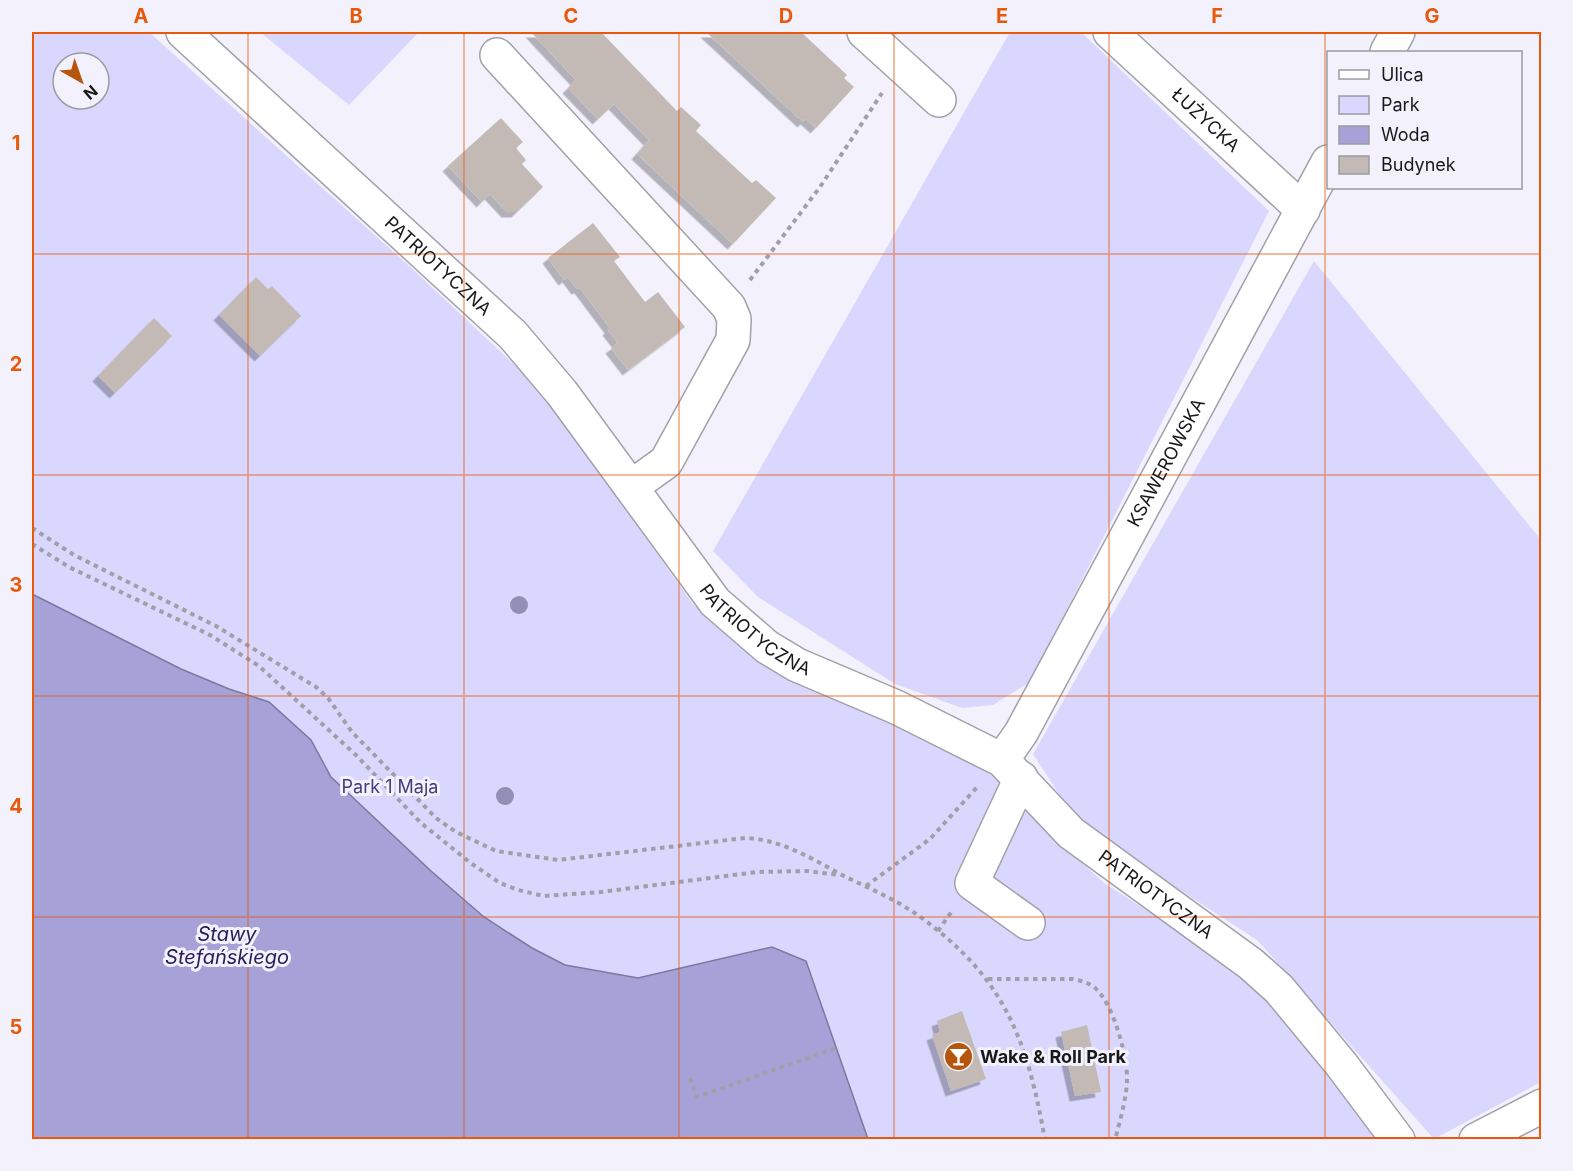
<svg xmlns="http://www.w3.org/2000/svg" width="1573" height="1171" viewBox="0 0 1573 1171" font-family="Inter,sans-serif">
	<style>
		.green { fill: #d9d7fd; fill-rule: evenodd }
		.water { fill: #a6a2d8; stroke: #7b799f; stroke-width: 1.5 }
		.building { fill: #c4bab5; filter: url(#shadow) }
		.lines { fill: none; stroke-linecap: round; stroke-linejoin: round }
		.minor-casing { stroke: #a1a1aa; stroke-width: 36 }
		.path { stroke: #a09fa7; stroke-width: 4; stroke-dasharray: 4.5 4.5; stroke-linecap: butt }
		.minor { stroke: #fff; stroke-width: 33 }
		.tree { fill: #938eb6 }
		.grid { fill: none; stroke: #e8590c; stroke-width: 1.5; stroke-opacity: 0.55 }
		.labels { text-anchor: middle; stroke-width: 6; stroke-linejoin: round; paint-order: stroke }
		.street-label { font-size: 18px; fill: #18181b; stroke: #f3f2fc }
		.park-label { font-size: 18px; fill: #453c7d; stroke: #f3f2fc }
		.poi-label { font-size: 18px; font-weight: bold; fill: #18181b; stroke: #f3f2fc; text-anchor: start }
		.water-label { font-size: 20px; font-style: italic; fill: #291c5a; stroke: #f3f2fc }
		.neatline { fill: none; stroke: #e8590c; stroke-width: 2 }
		.grid-label { font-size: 20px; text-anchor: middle; font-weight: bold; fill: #e8590c }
	</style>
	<defs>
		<filter id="shadow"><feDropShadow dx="-5.5" dy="5.5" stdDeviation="0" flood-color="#0004"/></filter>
	</defs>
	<rect width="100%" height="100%" fill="#f3f2fc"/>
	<g class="green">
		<path d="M 32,32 L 149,32 L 407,264 L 536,385 L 693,604 L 716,626 L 811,679 L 901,720 L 1009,786 L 1054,837 L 1104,883 L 1258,981 L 1384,1139 L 32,1139 ZM 63,63 L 99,63 L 99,99 L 63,99 Z"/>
		<polygon points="260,32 419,32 349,105"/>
		<polygon points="1010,32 1081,32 1269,211 1030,682 993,705 962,708 895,684 758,597 713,551"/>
		<polygon points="1314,261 1541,540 1541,1082 1434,1139 1257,940 1079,825 1033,754"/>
	</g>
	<polygon class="water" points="32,594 181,669 229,689 269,702 311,740 331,777 431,871 484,917 532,948 565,965 638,978 772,947 806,961 868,1139 32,1139"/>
	<g class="building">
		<polygon points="531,32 601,32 677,111 681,107 701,125 696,131 740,172 752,183 756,180 776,198 733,244 637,154 649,140 614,104 598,119 568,88 576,80"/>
		<polygon points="706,32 801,32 847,75 844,78 854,87 816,128 806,119 803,122"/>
		<polygon points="501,118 523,142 516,148 526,160 522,164 543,187 517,212 507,212 490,194 482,202 448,166"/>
		<polygon points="593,223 620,257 614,261 645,302 658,292 685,327 628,370 611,348 618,343 608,330 610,328 580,288 577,289 568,277 564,280 548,258"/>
		<polygon points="256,277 268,289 272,286 301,316 260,356 219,315"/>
		<polygon points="154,318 172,336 115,393 98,376"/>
		<polygon points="962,1011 986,1079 951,1091 932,1035 940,1032 937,1021"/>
		<polygon points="1087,1025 1101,1092 1075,1096 1061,1032"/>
	</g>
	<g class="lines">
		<defs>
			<g id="minor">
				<path id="s1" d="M 183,32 L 513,335 L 562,393 L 715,602 L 767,647 L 797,665 L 896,707 L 1002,760 L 1071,833 L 1251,964 L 1279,989 L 1341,1064 L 1398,1140"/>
				<polyline points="864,32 939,100"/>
				<path id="s2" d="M 1110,32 L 1303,210"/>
				<polyline points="1387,52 1398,32"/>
				<polyline points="497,55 729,307 734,319 733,340 666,462 631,487"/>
				<path id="s3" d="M 1002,760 L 1021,733 L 1328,162"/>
				<polyline points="1021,778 972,883 1028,923"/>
				<polyline points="1476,1140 1542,1106"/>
			</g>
		</defs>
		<use href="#minor" class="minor-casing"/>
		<g class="path">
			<polyline points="750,280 820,187 882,93"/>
			<path d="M 32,528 L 74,555 L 216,626 L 316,687 L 328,698 L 352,732 L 436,818 L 456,832 L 496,851 L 558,860 L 745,838 C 780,839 811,858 842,875 C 868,888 895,899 919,916 C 1005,978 1027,1039 1045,1140"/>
			<polyline points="32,544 69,567 210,635 259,666 357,756 421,823 472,864 500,883 518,890 544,896 601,892 757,872 807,871 839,875"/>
			<polyline points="866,886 930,839 979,785"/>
			<polyline points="938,931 952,911"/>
			<path d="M 988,979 L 1073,979 C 1081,981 1087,982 1094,987 C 1113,1002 1128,1057 1127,1081 C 1126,1101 1120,1120 1115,1140"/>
			<polyline points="690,1078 697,1097 836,1048"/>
		</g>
		<use href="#minor" class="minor"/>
	</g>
	<g class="tree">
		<circle cx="519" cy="605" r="9"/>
		<circle cx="505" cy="796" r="9"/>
	</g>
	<path class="grid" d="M 248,32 L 248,1140M 464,32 L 464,1140M 679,32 L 679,1140M 894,32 L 894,1140M 1109,32 L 1109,1140M 1325,32 L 1325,1140M 32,254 L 1542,254M 32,475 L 1542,475M 32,696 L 1542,696M 32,917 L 1542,917"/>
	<defs>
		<symbol id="bar-disc" viewBox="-11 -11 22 22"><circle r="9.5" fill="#b6560d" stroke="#f3f2fc"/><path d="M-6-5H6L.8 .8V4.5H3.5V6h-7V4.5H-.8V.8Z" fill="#fff"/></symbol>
	</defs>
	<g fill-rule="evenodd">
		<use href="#bar-disc" x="942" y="1040" width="33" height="33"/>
	</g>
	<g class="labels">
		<g class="street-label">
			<text dy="6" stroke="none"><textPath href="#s2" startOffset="130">ŁUŻYCKA</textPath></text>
			<text dy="6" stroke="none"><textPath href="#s1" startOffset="346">PATRIOTYCZNA</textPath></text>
			<text dy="6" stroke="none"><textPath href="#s3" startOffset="340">KSAWEROWSKA</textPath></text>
			<text dy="6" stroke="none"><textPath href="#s1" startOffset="832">PATRIOTYCZNA</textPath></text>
			<text dy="6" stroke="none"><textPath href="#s1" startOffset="1318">PATRIOTYCZNA</textPath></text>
		</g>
		<g class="park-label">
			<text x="390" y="793">Park 1 Maja</text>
		</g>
		<g class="poi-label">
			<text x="980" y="1063">Wake &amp; Roll Park</text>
		</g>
		<g class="water-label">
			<text x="227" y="941">Stawy<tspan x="227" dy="23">Stefańskiego</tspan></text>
		</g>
	</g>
	<rect width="1573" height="1171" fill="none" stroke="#f3f2fc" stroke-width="66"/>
	<rect x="1327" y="51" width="195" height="138" fill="#f3f2fc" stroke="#9b9ba2" stroke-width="1.5"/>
	<rect x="1339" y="70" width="30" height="9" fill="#ffffff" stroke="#9b9ba2" stroke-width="1.5"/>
	<text x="1381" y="81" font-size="18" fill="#18181b">Ulica</text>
	<rect x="1339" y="96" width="30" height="18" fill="#d9d7fd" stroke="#9b9ba2" stroke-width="1.5"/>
	<text x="1381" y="111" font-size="18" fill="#18181b">Park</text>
	<rect x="1339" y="126" width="30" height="18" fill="#a6a2d8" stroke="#9b9ba2" stroke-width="1.5"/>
	<text x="1381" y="141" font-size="18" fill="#18181b">Woda</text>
	<rect x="1339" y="156" width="30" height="18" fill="#c4bab5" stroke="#9b9ba2" stroke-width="1.5"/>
	<text x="1381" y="171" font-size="18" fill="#18181b">Budynek</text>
	<g transform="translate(81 81) rotate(140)"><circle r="28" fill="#f3f2fc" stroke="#9b9ba2" stroke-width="1.5"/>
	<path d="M0-4.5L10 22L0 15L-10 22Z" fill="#b6560d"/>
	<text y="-9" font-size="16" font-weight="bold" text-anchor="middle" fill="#18181b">N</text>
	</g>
	<rect x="33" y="33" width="1507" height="1105" class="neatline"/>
	<g class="grid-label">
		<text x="141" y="23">A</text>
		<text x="356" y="23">B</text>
		<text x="571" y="23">C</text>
		<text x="786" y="23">D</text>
		<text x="1002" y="23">E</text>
		<text x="1217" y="23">F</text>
		<text x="1432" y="23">G</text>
		<text x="16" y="150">1</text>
		<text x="16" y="371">2</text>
		<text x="16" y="592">3</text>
		<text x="16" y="813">4</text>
		<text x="16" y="1034">5</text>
	</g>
</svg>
